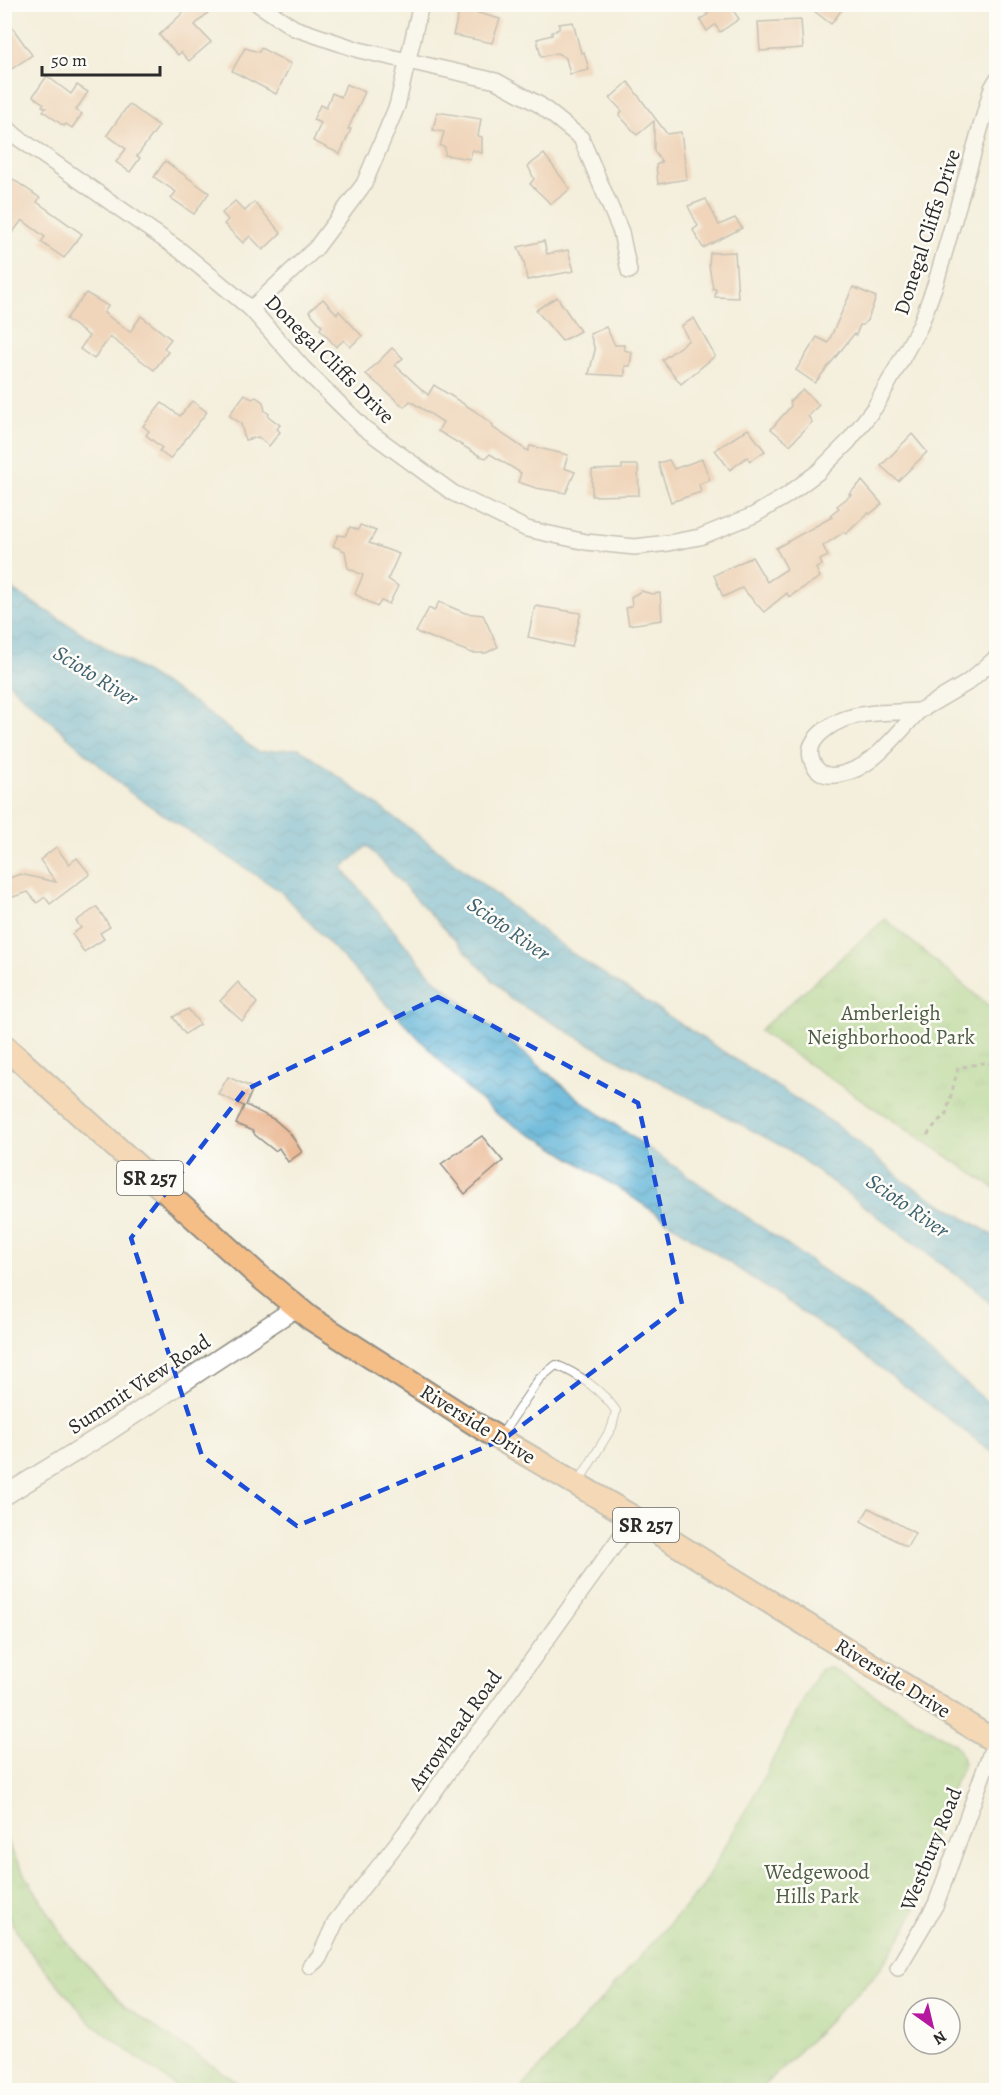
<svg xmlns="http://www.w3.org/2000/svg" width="1001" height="2095" viewBox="0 0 1001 2095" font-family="Alegreya,serif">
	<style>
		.park { fill: url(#park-tufts); stroke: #647e57; stroke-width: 1.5 }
		.water { fill: url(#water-waves); stroke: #426e80; stroke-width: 1.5 }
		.building { fill: #eab691 }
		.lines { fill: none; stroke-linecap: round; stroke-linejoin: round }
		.service-casing { stroke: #908d84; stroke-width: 10 }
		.minor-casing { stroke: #908d84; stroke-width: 18 }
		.tertiary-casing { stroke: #908d84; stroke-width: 21 }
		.primary-casing { stroke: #908d84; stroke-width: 26 }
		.path { stroke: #908d84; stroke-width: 3; stroke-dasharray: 4.5 4.5; stroke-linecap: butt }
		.service { stroke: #fff; stroke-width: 8 }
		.minor { stroke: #fff; stroke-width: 15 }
		.tertiary { stroke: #fff; stroke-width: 18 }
		.primary { stroke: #f6be87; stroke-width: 22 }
		.marked { fill: none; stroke: #1d4ed8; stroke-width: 4.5; stroke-dasharray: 12 8; stroke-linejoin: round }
		.labels { text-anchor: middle; stroke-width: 5; stroke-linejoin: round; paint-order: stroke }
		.shield { fill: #fdfcf7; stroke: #6a6a68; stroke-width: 1.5 }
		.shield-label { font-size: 20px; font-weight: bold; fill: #2b2b2b }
		.street-label { font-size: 21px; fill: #2b2b2b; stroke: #fdfcf7 }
		.park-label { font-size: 21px; fill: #4d5d45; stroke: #fdfcf7 }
		.water-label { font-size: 22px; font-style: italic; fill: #3d606f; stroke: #fdfcf7 }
	</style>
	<defs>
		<pattern id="park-tufts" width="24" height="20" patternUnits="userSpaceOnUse" patternTransform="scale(1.5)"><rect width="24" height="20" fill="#9dd283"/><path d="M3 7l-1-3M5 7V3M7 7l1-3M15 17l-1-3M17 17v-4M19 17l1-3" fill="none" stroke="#87b471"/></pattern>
		<pattern id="water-waves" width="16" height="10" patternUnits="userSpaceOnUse" patternTransform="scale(1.5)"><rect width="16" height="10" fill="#58b0d5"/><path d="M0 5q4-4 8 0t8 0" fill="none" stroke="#498fad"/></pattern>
	</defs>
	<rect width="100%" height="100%" fill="#fdfcf7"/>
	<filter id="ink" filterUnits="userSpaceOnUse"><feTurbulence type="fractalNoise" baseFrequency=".0167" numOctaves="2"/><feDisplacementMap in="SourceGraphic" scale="12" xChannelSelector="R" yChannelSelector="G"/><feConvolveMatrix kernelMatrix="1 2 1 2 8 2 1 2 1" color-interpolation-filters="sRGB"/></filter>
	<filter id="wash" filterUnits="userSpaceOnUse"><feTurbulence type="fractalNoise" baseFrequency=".008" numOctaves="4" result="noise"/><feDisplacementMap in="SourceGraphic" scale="24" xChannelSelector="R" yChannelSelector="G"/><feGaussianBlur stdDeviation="1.35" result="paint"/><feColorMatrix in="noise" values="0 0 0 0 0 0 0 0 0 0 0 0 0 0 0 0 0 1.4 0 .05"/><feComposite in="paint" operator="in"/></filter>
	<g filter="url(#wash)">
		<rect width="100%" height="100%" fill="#f4efdc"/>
		<g class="park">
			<polygon points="885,919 996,1012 996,1189 759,1031"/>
			<path d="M 825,1668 L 831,1668 L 953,1743 C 960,1749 962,1755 964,1764 L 940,1811 L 914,1911 L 905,1930 L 878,1972 L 760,2090 L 520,2090 L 701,1889 L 757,1790 L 819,1670 Z"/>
			<polygon points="4,1835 16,1860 66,1941 126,2008 249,2090 181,2090 90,2022 23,1943 5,1909"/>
		</g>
		<polygon class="water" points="5,585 195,703 258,752 299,748 425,840 573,954 838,1126 905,1182 996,1237 996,1309 975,1289 789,1150 611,1056 510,999 367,846 342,868 432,977 584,1103 877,1308 996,1409 996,1455 842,1339 623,1191 542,1140 525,1132 498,1115 464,1086 279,890 129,792 5,680"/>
		<g id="blocks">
			<g class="building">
				<polygon points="180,4 217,4 195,25 211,42 189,61 181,52 178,55 159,35 185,11"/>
				<polygon points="701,4 729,4 739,19 720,32 715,25 707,31 700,20 708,14"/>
				<polygon points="805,4 846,4 831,24"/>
				<polygon points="460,8 500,19 492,43 453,35"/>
				<polygon points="4,16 32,55 4,74"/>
				<polygon points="801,20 803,48 760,51 758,22"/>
				<polygon points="573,22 581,53 584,52 589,70 570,74 566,58 557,53 541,57 537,39 552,35 552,32 559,29 559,24"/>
				<polygon points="245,48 259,52 261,48 291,64 276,94 232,71"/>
				<polygon points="47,76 71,94 77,85 88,92 76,110 82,114 72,128 66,124 64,126 43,111 46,108 42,106 44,104 33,96"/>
				<polygon points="628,82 667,134 681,132 687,179 658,184 656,165 662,162 654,151 654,121 637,135 619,115 622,111 610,98"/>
				<polygon points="346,84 365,92 348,129 351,129 340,154 313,141 321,123 313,120 320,105 326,108 332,93 341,97"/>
				<polygon points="129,104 159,126 137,156 140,158 130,172 116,162 126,149 107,135"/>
				<polygon points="437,112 481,119 478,136 482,137 482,153 472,150 470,159 445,155 445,147 440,146 444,132 433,130"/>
				<polygon points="544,154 570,189 551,204 530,184 534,179 528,166"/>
				<polygon points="165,161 209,193 194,214 171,198 176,192 154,177"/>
				<polygon points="4,173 40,198 37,202 82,234 64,258 41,242 45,237 22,220 4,244 4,211 11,203 4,199"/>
				<polygon points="706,199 719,225 735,218 742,228 703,248 693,230 698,226 688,206"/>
				<polygon points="235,201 245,211 254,202 281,233 263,250 250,236 243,243 224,224 228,220 222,213"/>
				<polygon points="544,241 547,254 568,250 574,271 527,280 524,262 518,247"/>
				<polygon points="735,252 738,298 715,297 716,289 713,289 709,265 710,253"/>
				<polygon points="853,287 876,297 868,319 863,325 860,325 856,335 854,334 815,383 796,370 817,337 828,343"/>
				<polygon points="86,293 108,306 104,313 130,332 141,316 171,339 164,348 168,352 154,370 110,337 94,359 80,349 89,336 66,319"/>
				<polygon points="557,297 580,331 562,341 536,310"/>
				<polygon points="323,299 337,314 339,311 362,336 350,347 344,340 336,347 320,329 322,326 309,311"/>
				<polygon points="694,318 715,356 681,384 662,360 689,340 681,326"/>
				<polygon points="606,327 615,345 624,345 624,350 632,352 630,366 625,366 625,376 589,374 595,350 590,334"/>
				<polygon points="392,348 403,358 395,365 428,395 434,385 475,411 493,425 492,427 528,451 530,446 568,455 564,468 575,472 566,493 536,488 518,482 521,473 490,454 486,458 480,456 438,431 443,422 410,401 404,407 366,374"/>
				<polygon points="803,390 819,405 808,416 812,422 790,445 771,429 791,406 790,401"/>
				<polygon points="245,394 252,399 256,397 263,402 265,411 269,414 268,416 280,425 277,429 280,432 269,446 258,437 245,440 241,424 229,415"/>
				<polygon points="192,401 207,412 170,459 159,451 162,448 146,435 149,431 143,426 162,403 180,416"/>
				<polygon points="748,429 765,451 750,461 747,457 730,470 715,450"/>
				<polygon points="912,434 927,452 898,481 881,466"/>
				<polygon points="702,459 710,480 699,484 701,492 671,502 658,463 669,460 674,469"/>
				<polygon points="622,465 638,465 639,495 592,496 592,470 622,469"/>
				<polygon points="862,481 882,504 870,514 868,513 846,534 844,532 823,546 828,556 820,560 822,565 816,568 820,577 789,597 787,593 764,612 742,588 723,597 714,575 752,557 767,582 787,569 776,548 832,517 830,515 839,508 837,506 851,495 849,494"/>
				<polygon points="360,525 376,531 369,543 399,554 388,579 398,586 389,604 381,601 377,607 355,594 363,575 348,568 345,551 333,546 338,535 345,536 350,527 358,530"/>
				<polygon points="641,591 652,594 660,593 662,620 629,625 626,608 632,606 631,597"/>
				<polygon points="439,602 465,613 483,615 498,647 486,653 472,653 416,632 429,608 434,611"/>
				<polygon points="535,606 581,613 572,647 528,637"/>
				<polygon points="56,847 69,864 77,858 90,874 50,904 45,897 37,903 28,892 4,900 4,880 20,874 56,882 40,860"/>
				<polygon points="97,907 110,927 100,933 104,939 84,952 72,934 81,928 76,921"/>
				<polygon points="238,982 257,1003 242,1021 220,1001"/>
				<polygon points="188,1009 200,1024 185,1034 173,1017"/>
				<polygon points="228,1077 253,1088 246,1105 275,1120 290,1133 302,1152 288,1162 279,1148 275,1151 255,1135 253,1131 236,1124 244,1106 218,1094"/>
				<polygon points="482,1136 503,1161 465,1194 441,1164"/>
				<polygon points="869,1508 915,1533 907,1547 861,1521"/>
			</g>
		</g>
	</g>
	<g filter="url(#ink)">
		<use href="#blocks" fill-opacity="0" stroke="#908d84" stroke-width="1.5"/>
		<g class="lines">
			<defs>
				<path id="service" d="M 500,1437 L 539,1379 L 556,1365 C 577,1373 603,1391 616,1411 L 612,1427 L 578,1483"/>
				<g id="minor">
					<polyline points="258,4 294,28 359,50 496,81 540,105 581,138 621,232 629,271"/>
					<polyline points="4,125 17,137 181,251 251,309 302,367 364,428 453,493 527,529 586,542 635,547 668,543 700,537 754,515 786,496 818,472 848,442 875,407 920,326 936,282 992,88 996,81"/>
					<polyline points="251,309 316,248 364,184 397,106 421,4"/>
					<path d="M 919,711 C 900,730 876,763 851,771 C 843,774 831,777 824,774 C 812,769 807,753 813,743 C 818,733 832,724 842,720 C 862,711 896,713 919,711 Z"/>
					<polyline points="919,711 967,683 996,658"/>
					<polyline points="310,1966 319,1958 336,1921 405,1833 465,1748 486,1724 634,1518"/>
					<polyline points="898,1968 936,1904 995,1741"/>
				</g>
				<polyline id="tertiary" points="4,1496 109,1431 297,1307"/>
				<polyline id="primary" points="4,1046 259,1276 310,1318 488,1432 634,1518 996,1742"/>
			</defs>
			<use href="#service" class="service-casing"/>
			<use href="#minor" class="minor-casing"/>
			<use href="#tertiary" class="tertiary-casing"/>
			<use href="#primary" class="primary-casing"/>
			<polyline class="path" points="927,1135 938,1121 946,1115 958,1068 988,1062 996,1070"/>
			<use href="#service" class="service"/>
			<use href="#minor" class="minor"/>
			<use href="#tertiary" class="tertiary"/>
			<use href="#primary" class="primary"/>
		</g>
	</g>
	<path d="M0 0H1001V2095H0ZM 438,997 L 638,1103 L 682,1304 L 504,1439 L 297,1526 L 202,1456 L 131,1238 L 245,1090 Z" fill="#f4efdc" fill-opacity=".55" fill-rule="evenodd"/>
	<path class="marked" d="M 438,997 L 638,1103 L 682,1304 L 504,1439 L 297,1526 L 202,1456 L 131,1238 L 245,1090 Z"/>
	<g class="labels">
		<g class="shield">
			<rect x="117" y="1161" width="66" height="34" rx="4.5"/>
			<rect x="613" y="1508" width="66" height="34" rx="4.5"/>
		</g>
		<g class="shield-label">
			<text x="150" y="1185">SR 257</text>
			<text x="646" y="1532">SR 257</text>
		</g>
		<g class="street-label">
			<text transform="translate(927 232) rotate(-72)" y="7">Donegal Cliffs Drive</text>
			<text transform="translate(330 359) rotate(45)" y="7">Donegal Cliffs Drive</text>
			<text transform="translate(139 1384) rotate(-33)" y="7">Summit View Road</text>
			<text transform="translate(478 1424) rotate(32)" y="7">Riverside Drive</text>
			<text transform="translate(893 1678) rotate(32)" y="7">Riverside Drive</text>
			<text transform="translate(455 1730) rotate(-54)" y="7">Arrowhead Road</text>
			<text transform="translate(931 1849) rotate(-68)" y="7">Westbury Road</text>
		</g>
		<g class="park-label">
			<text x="891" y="1020">Amberleigh<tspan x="891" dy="24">Neighborhood Park</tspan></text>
			<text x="817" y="1879">Wedgewood<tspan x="817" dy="24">Hills Park</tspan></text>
		</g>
		<g class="water-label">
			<text transform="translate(96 675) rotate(32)" y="8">Scioto River</text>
			<text transform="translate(509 928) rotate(35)" y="8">Scioto River</text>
			<text transform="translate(908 1205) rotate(35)" y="8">Scioto River</text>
		</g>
	</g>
	<rect width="1001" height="2095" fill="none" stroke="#fdfcf7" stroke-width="24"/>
	<g transform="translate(932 2026) rotate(146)"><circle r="28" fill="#fdfcf7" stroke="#a9a8a5" stroke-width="1.5"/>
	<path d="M0-4.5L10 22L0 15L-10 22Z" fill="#b5179e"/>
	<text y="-9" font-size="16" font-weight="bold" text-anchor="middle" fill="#2b2b2b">N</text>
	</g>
	<path d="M42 66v9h118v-9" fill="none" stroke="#2b2b2b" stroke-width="3"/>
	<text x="51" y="66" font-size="18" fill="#2b2b2b" stroke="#fdfcf7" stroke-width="4.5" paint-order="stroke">50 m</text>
</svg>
